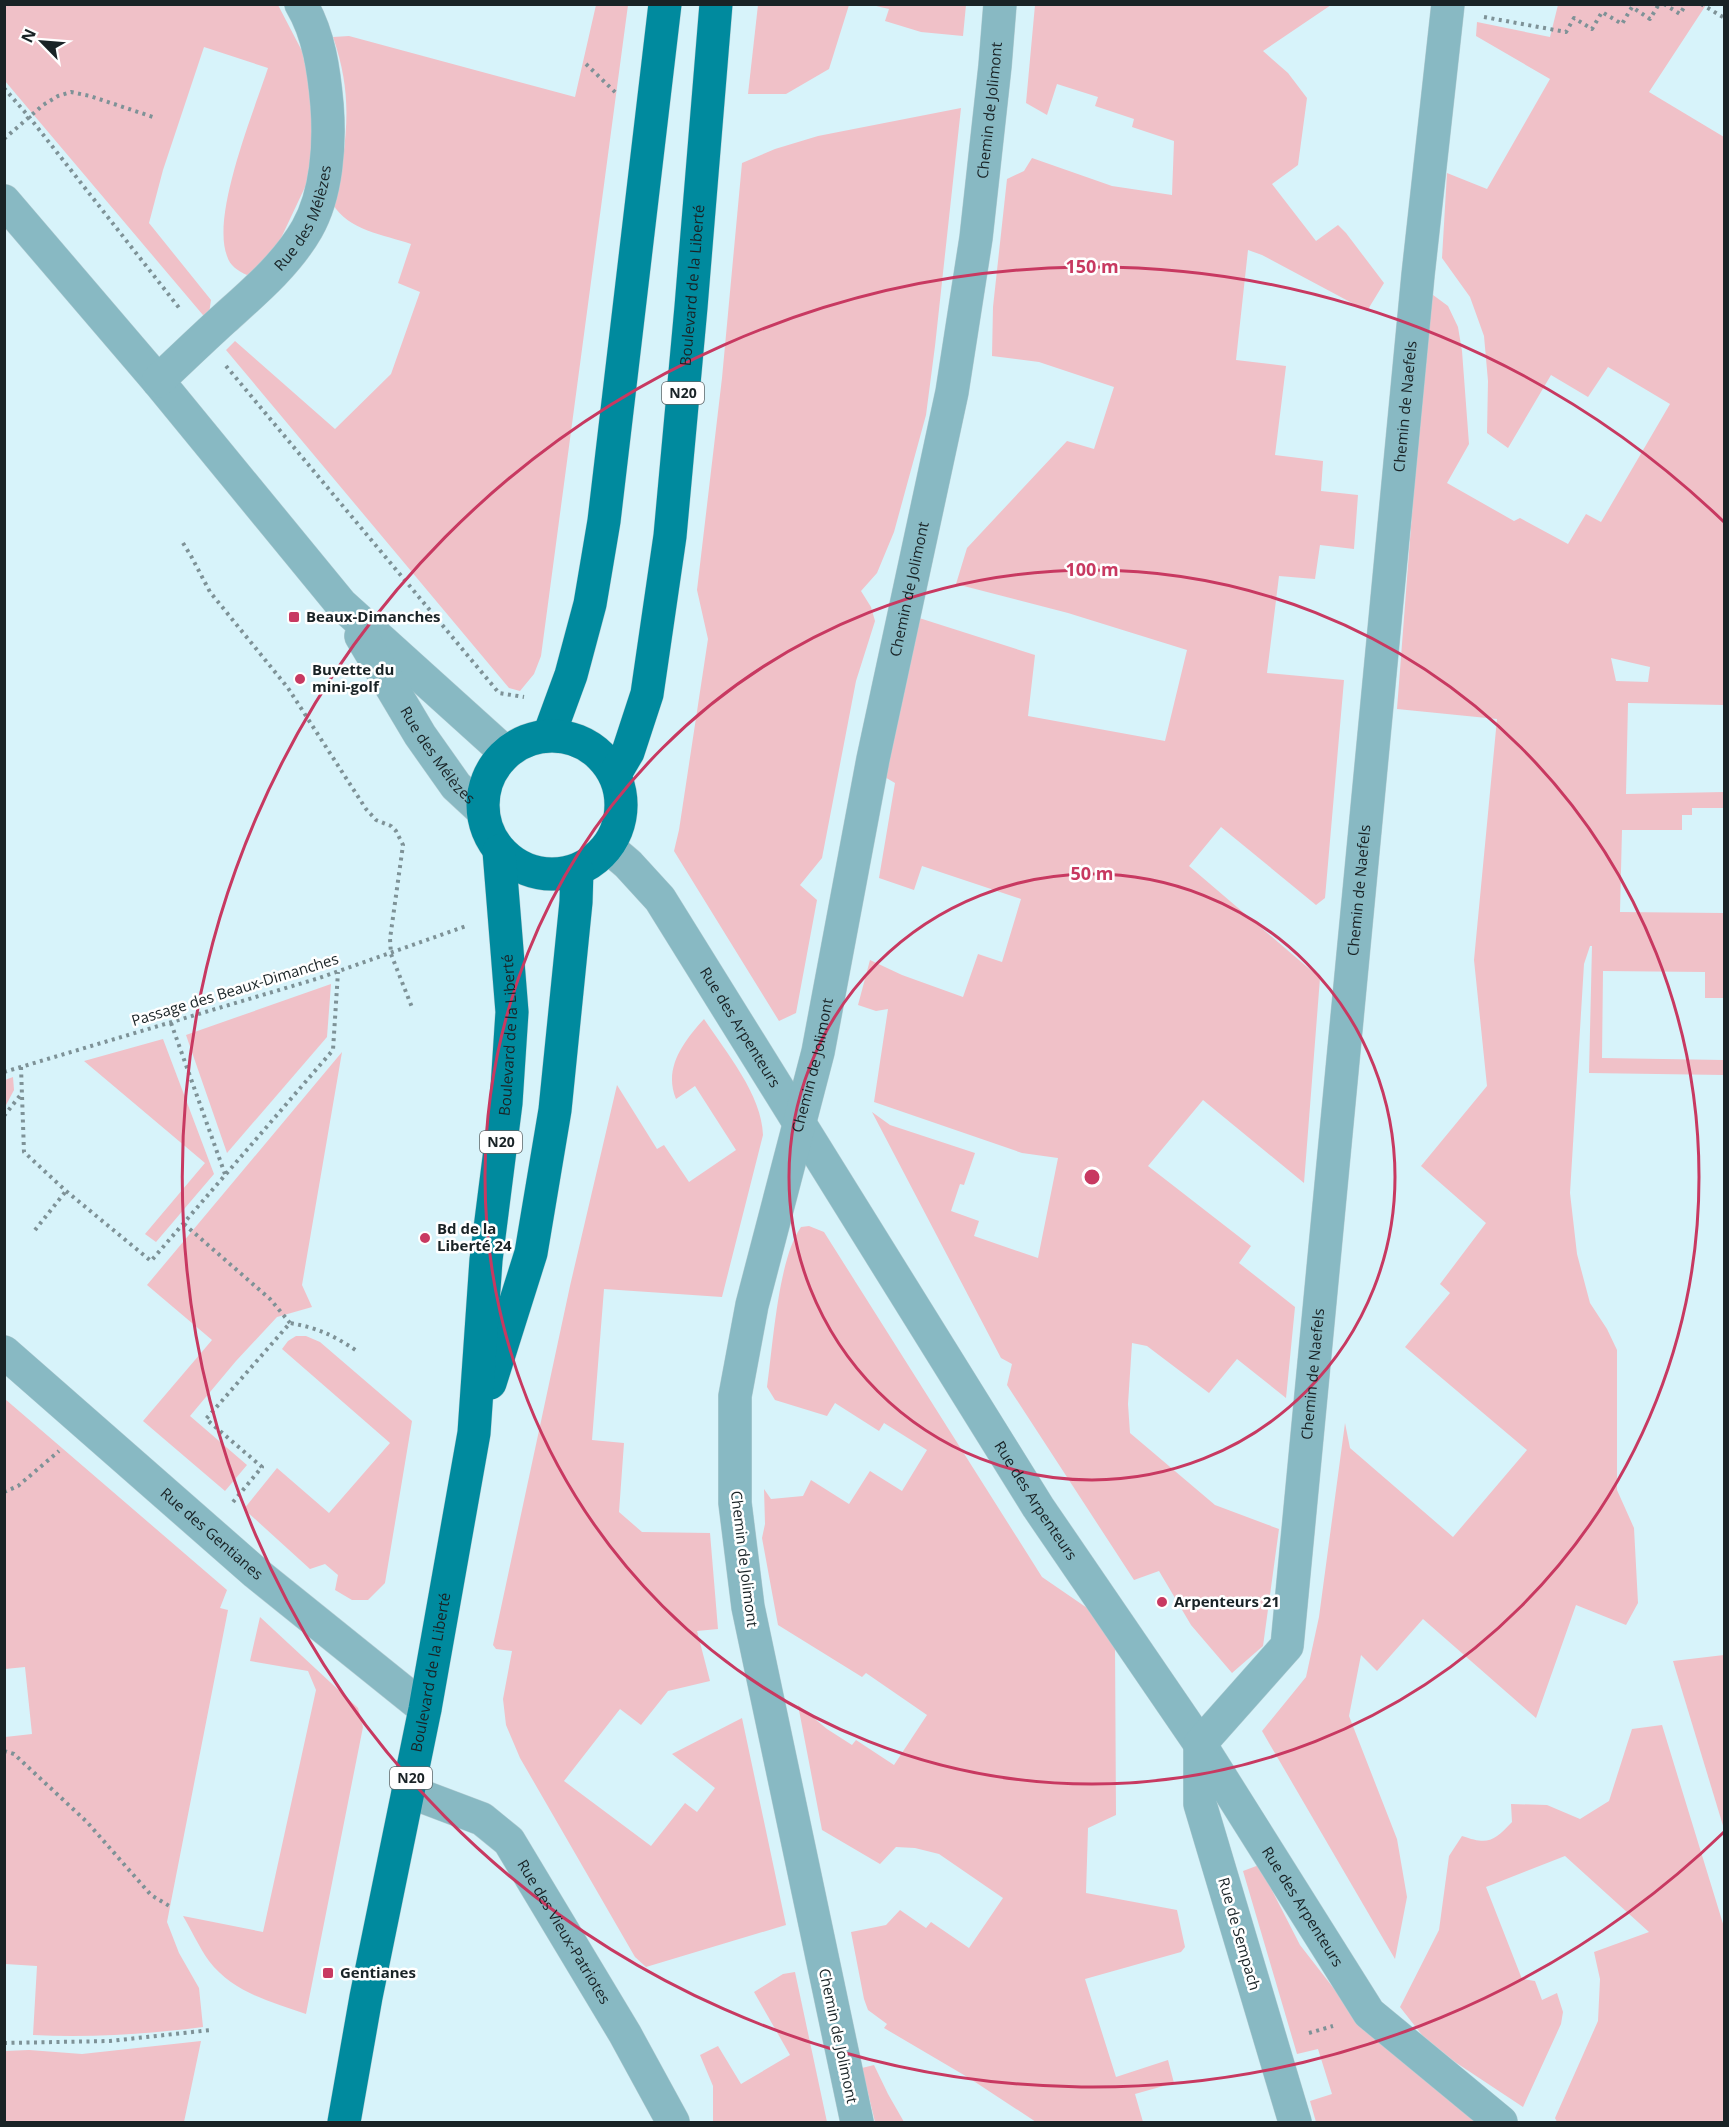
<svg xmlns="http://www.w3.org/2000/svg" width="1729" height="2127" viewBox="0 0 1729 2127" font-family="'Open Sans',sans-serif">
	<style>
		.green { fill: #f0c1c8; fill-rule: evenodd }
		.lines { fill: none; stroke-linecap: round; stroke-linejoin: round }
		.minor-casing { stroke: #b5ced4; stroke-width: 34 }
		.major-casing { stroke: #b5ced4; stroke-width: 34 }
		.path { stroke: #7e9297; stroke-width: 4; stroke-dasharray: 3 4.5; stroke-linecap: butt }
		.minor { stroke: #88b9c3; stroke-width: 33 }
		.major { stroke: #008a9e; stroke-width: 33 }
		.ring { fill: none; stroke: #c83961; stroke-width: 3 }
		.poi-dot { fill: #c83961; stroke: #fff; stroke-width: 2 }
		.labels { text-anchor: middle; stroke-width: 5; stroke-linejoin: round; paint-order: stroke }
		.shield { fill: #fff; stroke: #5e6567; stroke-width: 1.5 }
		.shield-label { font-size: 14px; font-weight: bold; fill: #192326 }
		.street-label { font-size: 15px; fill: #192326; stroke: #fff }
		.poi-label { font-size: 15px; font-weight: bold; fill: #192326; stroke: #fff; text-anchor: start }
		.centre { fill: #c83961; stroke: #fff; stroke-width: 3 }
		.ring-label { font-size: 18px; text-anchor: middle; font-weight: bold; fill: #c83961; stroke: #fff; stroke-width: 5; stroke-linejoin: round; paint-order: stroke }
	</style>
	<rect width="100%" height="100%" fill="#d7f3fa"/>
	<g class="green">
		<path d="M 4,5 L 278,5 L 302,51 L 317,119 L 306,185 L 274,253 L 257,271 L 247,275 C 238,271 230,266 227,256 C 211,215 254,111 268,68 L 204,47 L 163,170 L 149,223 L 211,300 L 208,321 L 5,81 Z"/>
		<path d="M 596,5 L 628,5 L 541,656 L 534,674 L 520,691 L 509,688 L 226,350 L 235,341 L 335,429 L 391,374 L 420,292 L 398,283 L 411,244 C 385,235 347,230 333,204 C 339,189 340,174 343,158 C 349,113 348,81 333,37 L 349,36 L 575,97 Z"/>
		<polygon points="758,5 849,5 829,69 786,94 748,94"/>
		<polygon points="872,5 966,5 963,36 921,32 885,21 889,9"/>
		<polygon points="1035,5 1331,5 1263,51 1288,73 1307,98 1298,165 1272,184 1316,241 1338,225 1346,233 1384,283 1367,311 1262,255 1248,250 1236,360 1286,366 1275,455 1323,461 1321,491 1358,495 1354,549 1320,545 1315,579 1279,576 1267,673 1344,680 1325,898 1316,905 1221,827 1189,866 1320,978 1304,1183 1203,1100 1148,1166 1251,1246 1239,1263 1295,1307 1286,1398 1237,1359 1209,1393 1147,1346 1132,1343 1128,1404 1130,1433 1215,1505 1279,1529 1263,1646 1232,1673 1191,1625 1159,1571 1134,1580 1007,1385 1012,1364 1001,1358 872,1112 890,1125 975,1153 964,1185 960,1184 951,1211 979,1221 974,1236 1038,1258 1058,1158 1022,1153 874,1102 888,1009 876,1011 858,1005 870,960 902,975 963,997 978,954 1002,962 1021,899 922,866 914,890 879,878 895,783 883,776 916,617 1035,655 1028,716 1165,741 1187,650 1068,613 956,584 967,548 1067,441 1094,449 1114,387 1039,362 992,356 993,307 1007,179 1024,171 1032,158 1112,186 1172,195 1174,141 1132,127 1134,119 1095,106 1098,97 1057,84 1047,115 1026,103"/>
		<path d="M 1558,5 L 1706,5 L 1649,92 L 1724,137 L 1724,705 L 1628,703 L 1626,794 L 1724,792 L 1724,808 L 1692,808 L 1692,815 L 1682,815 L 1682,830 L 1622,830 L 1620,912 L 1724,913 L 1724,998 L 1705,998 L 1705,972 L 1603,971 L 1602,1058 L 1724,1060 L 1724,1075 L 1589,1073 L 1592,946 L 1590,946 L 1584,964 L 1570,1193 L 1577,1254 L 1590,1303 L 1607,1329 L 1617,1350 L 1617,1490 L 1634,1528 L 1638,1603 L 1626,1625 L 1576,1605 L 1536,1718 L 1423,1619 L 1377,1671 L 1361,1655 L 1349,1716 L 1397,1839 L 1407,1897 L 1395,1959 L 1262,1731 L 1306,1677 L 1319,1617 L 1345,1423 L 1350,1448 L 1453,1537 L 1527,1450 L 1405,1347 L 1450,1293 L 1440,1284 L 1486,1223 L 1421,1166 L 1487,1086 L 1474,960 L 1497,719 L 1397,709 L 1429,292 L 1448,306 L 1458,327 L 1462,351 L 1469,444 L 1447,483 L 1514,521 L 1520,518 L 1568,544 L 1586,514 L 1601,522 L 1670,404 L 1608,367 L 1588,397 L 1551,375 L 1508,448 L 1487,433 L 1488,381 L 1484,336 L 1470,297 L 1442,258 L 1447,173 L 1487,189 L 1550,79 L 1476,36 L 1477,22 L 1550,37 ZM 1611,658 L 1650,667 L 1648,682 L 1616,681 Z"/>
		<polygon points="961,108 935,346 926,415 894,532 877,573 861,591 871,607 875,621 856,681 822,858 800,885 817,900 796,1013 779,1021 674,851 679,830 708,639 697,590 722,378 742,163 775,149 818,136"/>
		<polygon points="331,984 327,1037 227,1153 186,1035"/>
		<path d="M 704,1019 C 726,1052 762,1095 763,1135 L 722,1297 L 604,1289 L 592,1440 L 624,1443 L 619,1512 L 642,1532 L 710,1533 L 718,1629 L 697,1631 L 710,1681 L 668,1691 L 641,1725 L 620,1709 L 564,1781 L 651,1846 L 685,1803 L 697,1812 L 715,1788 L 672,1754 L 742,1718 L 786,1925 L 646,1967 L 635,1957 L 520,1758 L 506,1725 L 503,1699 L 512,1651 L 496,1649 L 493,1645 L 570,1286 L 617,1085 L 657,1149 L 664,1145 L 689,1182 L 736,1150 L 695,1086 L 676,1099 C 663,1068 684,1041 704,1019 Z"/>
		<polygon points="163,1039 214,1174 156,1242 145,1234 205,1163 84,1061"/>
		<polygon points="342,1052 302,1285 312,1307 277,1317 236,1361 190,1416 247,1465 225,1491 143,1421 212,1340 147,1285"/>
		<polygon points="13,1077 14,1090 5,1107 5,1080"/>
		<path d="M 809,1226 L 824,1232 L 1042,1577 L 1093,1612 L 1115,1644 L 1116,1815 L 1088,1828 L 1086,1893 L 1177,1910 L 1185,1947 L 1181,1952 L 1085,1979 L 1116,2077 L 1168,2060 L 1174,2083 L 1135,2094 L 1143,2122 L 1036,2122 L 969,2078 L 884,2028 L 887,2024 L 868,2010 L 864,1999 L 851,1932 L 886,1925 L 900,1910 L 926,1928 L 931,1922 L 969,1948 L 1003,1898 L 939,1854 L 915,1848 L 896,1847 L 880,1864 L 822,1830 L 798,1705 L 827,1729 L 852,1745 L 856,1740 L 894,1765 L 927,1715 L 866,1673 L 862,1677 L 778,1625 L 762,1538 L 765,1524 L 764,1489 L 771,1499 L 803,1496 L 811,1480 L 849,1504 L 870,1471 L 902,1491 L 927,1450 L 884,1423 L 879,1431 L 835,1403 L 827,1416 L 775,1400 L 767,1387 C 773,1346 778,1259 801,1227 Z"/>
		<polygon points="296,1336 306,1336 320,1342 412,1421 385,1583 368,1600 352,1600 335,1590 338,1575 325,1564 310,1569 244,1509 277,1468 329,1513 390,1443 282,1349 288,1341"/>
		<path d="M 5,1399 L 227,1590 L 220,1608 L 228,1610 L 167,1922 L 179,1953 L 199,1988 L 203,2027 C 147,2034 90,2038 33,2035 L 37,1966 L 5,1964 L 5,1737 L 32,1734 L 25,1667 L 5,1669 Z"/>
		<path d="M 260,1617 L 358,1708 L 363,1727 L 306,2014 C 270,2002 233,1992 209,1961 C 199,1947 192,1931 183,1916 L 263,1932 L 316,1690 L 308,1671 L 250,1661 Z"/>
		<polygon points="1724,1655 1724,1829 1673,1661"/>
		<path d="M 1662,1725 L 1724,1927 L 1724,2122 L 1557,2122 L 1555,2118 L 1598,2021 L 1600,1979 L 1594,1952 L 1649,1932 L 1565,1856 L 1486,1887 L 1522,1979 L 1535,1981 L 1542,2000 L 1557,1993 L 1563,2012 L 1561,2024 L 1523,2107 L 1455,2062 L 1422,2035 L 1400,2007 L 1439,1930 L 1449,1856 L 1462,1836 C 1488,1845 1493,1842 1512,1822 L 1511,1804 L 1547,1805 L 1580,1819 L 1609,1801 L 1632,1729 Z"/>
		<polygon points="1259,1865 1300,1945 1363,2026 1485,2122 1316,2122 1310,2101 1332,2094 1318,2049 1297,2054 1243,1871"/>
		<polygon points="795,1972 827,2122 713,2122 713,2086 700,2055 718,2046 741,2084 790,2055 754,1992 783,1974"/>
		<polygon points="201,2041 184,2122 5,2122 5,2051 29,2050 82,2054"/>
		<polygon points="874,2065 888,2094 904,2122 875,2122 862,2068"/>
	</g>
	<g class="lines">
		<defs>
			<g id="minor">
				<polyline points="4,201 158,381 341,604 506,753"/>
				<path id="s1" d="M 158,381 C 180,360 202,339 224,319 C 254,292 287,264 307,229 C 327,194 330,144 327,105 C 324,71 319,34 301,4"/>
				<path id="s2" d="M 361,636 L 420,735 L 456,786 L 483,811"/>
				<path id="s3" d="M 608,847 L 628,864 L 660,899 L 1038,1507 L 1200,1744 L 1369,2013 L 1501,2122"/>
				<path id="s4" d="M 4,1352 L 256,1573 L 425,1709"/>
				<path id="s5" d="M 408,1791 L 482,1819 L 509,1841 L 625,2034 L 673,2122"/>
				<path id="s6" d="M 857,2122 L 748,1607 L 735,1503 L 735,1396 L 752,1305 L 818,1052 L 873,759 L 952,392 L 976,238 L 995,66 L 1000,4"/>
				<path id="s7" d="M 1295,2122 L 1200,1804 L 1200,1744 L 1287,1646 L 1418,275 L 1448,4"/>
			</g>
			<g id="major">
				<polyline points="549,735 571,675 590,604 604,521 665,4"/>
				<circle cx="552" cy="805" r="69"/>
				<path id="s8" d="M 615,774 L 628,752 L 647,694 L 670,536 L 691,307 L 716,4"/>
				<polyline points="490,1383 531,1253 555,1110 576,902 577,870"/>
				<path id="s9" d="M 344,2122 L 366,1997 L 425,1709 L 474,1433 L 486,1260 L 506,1103 L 512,1012 L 499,851"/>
			</g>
		</defs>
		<use href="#minor" class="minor-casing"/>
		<use href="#major" class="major-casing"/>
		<g class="path">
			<polyline points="1664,4 1680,14 1686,4"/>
			<polyline points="1701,4 1723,17"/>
			<polyline points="1484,17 1566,32 1574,18 1592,29 1602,12 1622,24 1632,7 1650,19 1659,4"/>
			<polyline points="586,64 616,93"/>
			<polyline points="4,88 30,118 180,309"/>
			<polyline points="4,139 43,105 58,96 71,92 90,96 153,117"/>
			<polyline points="226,366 499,693 524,697"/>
			<polyline points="183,543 191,556 210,592 288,688 366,809 376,820 391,826 396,831 403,845 390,939 391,954 413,1010"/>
			<polyline points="171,1023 226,1177"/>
			<polyline points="21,1067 24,1152 66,1191 151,1261 333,1050 338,972"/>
			<polyline points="4,1072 316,979 466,926"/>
			<polyline points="4,1116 22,1093"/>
			<polyline points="184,1224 270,1299 290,1323"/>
			<polyline points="35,1230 66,1191"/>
			<polyline points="4,1492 18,1486 59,1451"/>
			<path d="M 233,1502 L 262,1467 L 206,1419 L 290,1323 C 318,1328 333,1335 357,1351"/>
			<polyline points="4,1751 14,1754 87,1822 151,1895 171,1907"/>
			<polyline points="1309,2033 1333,2026"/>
			<polyline points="4,2043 110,2041 211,2030"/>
		</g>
		<use href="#minor" class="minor"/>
		<use href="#major" class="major"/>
	</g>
	<g class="ring">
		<circle cx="1092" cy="1177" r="303"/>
		<circle cx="1092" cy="1177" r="607"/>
		<path d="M1724 1832A910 910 0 1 1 1724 522"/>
	</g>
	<g class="poi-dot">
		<rect x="288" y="611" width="12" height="12" rx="3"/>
		<circle cx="300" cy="679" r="6"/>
		<circle cx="425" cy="1238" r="6"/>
		<circle cx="1162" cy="1602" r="6"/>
		<rect x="322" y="1967" width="12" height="12" rx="3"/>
	</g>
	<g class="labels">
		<g class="shield">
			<rect x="662" y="382" width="42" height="22" rx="4.5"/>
			<rect x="480" y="1131" width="42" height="22" rx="4.5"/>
			<rect x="390" y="1767" width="42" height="22" rx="4.5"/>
		</g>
		<g class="shield-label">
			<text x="683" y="398">N20</text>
			<text x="501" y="1147">N20</text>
			<text x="411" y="1783">N20</text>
		</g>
		<g class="street-label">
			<text dy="5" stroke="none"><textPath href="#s6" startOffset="2050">Chemin de Jolimont</textPath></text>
			<text dy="5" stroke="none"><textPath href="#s1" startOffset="222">Rue des Mélèzes</textPath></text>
			<text dy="5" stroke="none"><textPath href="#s8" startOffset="498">Boulevard de la Liberté</textPath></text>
			<text dy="5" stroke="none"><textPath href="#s7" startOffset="1768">Chemin de Naefels</textPath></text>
			<text dy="5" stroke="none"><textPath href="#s6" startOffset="1564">Chemin de Jolimont</textPath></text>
			<text dy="5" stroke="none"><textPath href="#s2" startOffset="142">Rue des Mélèzes</textPath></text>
			<text dy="5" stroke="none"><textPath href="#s7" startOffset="1282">Chemin de Naefels</textPath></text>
			<text transform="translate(235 990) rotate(-17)" y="5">Passage des Beaux-Dimanches</text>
			<text dy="5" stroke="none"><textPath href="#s3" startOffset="225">Rue des Arpenteurs</textPath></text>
			<text dy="5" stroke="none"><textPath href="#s9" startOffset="1101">Boulevard de la Liberté</textPath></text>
			<text dy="5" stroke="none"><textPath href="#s6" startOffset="1078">Chemin de Jolimont</textPath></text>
			<text dy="5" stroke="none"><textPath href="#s7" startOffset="796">Chemin de Naefels</textPath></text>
			<text dy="5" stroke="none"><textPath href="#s3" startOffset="783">Rue des Arpenteurs</textPath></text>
			<text dy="5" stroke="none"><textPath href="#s4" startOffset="276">Rue des Gentianes</textPath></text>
			<text transform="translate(744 1559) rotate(83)" y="5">Chemin de Jolimont</text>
			<text dy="5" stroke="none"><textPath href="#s9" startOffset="458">Boulevard de la Liberté</textPath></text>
			<text dy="5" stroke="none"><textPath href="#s3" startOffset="1269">Rue des Arpenteurs</textPath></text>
			<text dy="5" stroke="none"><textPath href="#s5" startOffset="220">Rue des Vieux-Patriotes</textPath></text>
			<text transform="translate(1239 1934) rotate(74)" y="5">Rue de Sempach</text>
			<text transform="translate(838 2036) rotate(78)" y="5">Chemin de Jolimont</text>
		</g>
		<g class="poi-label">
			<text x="306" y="622">Beaux-Dimanches</text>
			<text x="312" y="675">Buvette du<tspan x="312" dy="17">mini-golf</tspan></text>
			<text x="437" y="1234">Bd de la<tspan x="437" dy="17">Liberté 24</tspan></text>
			<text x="1174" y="1607">Arpenteurs 21</text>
			<text x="340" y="1978">Gentianes</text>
		</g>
	</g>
	<circle cx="1092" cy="1177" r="9" class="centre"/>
	<g class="ring-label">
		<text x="1092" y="273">150 m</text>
		<text x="1092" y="576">100 m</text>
		<text x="1092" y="880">50 m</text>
	</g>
	<rect width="1729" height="2127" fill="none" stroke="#192326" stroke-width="12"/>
	<g transform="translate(42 42) rotate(295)" stroke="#ffffff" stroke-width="4.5" paint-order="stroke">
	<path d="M0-4.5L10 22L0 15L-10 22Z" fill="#192326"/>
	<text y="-9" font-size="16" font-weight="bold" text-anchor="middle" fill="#192326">N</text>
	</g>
</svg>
